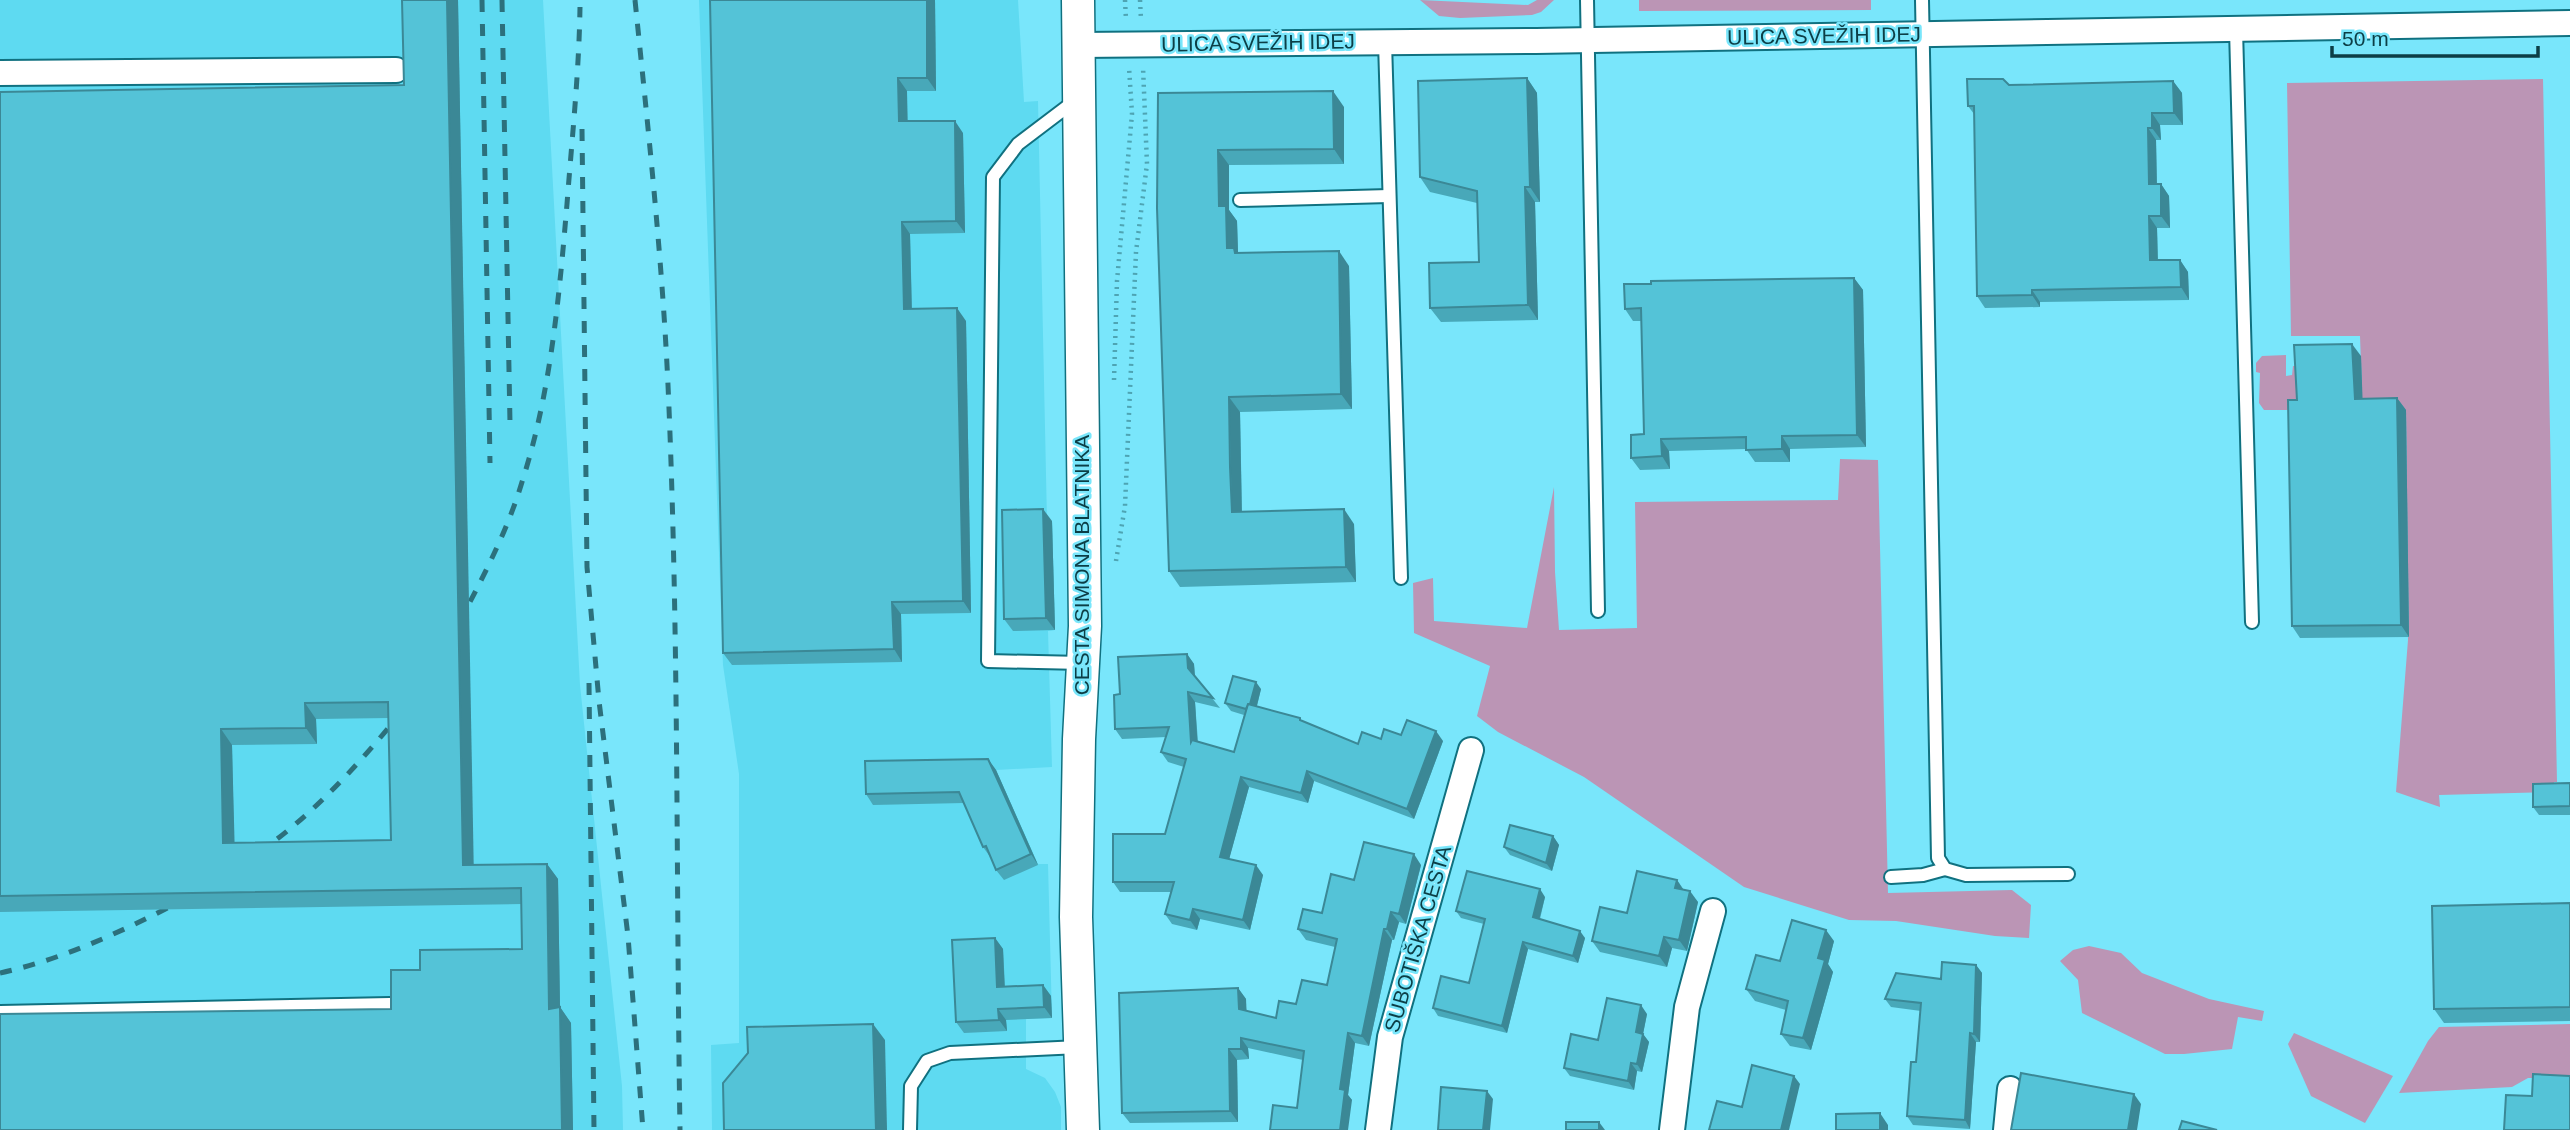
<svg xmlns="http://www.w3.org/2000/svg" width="2570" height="1130" viewBox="0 0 2570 1130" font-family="Arial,sans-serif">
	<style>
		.built { fill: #5edaf1 }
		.green { fill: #bb95b5 }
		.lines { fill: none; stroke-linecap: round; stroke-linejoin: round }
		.service-casing { stroke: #107180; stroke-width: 16 }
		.minor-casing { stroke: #107180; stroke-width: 28 }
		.tertiary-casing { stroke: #107180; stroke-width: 35 }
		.path { stroke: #4ea4b3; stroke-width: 4.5; stroke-dasharray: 2 5; stroke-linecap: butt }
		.service { stroke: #fff; stroke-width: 12 }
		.minor { stroke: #fff; stroke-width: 24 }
		.tertiary { stroke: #fff; stroke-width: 32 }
		.rail { stroke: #2c707c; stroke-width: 5; stroke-dasharray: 12 12; stroke-linecap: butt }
		.wall { fill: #48a8b9; fill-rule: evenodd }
		.shaded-wall { fill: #3b8896 }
		.building { fill: #54c3d7; stroke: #3b8896; stroke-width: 2; fill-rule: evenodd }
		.labels { text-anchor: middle; stroke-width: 5; stroke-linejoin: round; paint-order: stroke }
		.street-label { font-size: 21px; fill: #0c3e46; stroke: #79e6fb }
	</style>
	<rect width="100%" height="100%" fill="#79e6fb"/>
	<g class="built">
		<polygon points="0,0 543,0 580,685 622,1086 623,1130 0,1130"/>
		<polygon points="699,0 1018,0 1024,102 1038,101 1047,521 1052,521 1055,630 1048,631 1052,767 996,770 1038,864 1048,864 1052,1018 1026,1019 1026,1069 1045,1078 1055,1092 1061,1107 1061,1130 712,1130 711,1045 739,1043 739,774 723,665"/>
	</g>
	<g class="green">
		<polygon points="1420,0 1528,5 1537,0 1554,0 1541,12 1532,15 1460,18 1439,16"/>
		<polygon points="1639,0 1871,0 1871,10 1639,11"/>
		<polygon points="2543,79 2557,782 2554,782 2554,792 2439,795 2440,807 2396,792 2408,640 2406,410 2264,410 2259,403 2260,373 2256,372 2256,363 2262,356 2286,355 2286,376 2292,375 2293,366 2303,366 2362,391 2360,336 2291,336 2287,83"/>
		<polygon points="1840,459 1878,460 1888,893 2012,890 2031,905 2029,938 1995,936 1896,921 1849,920 1744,887 1584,777 1498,732 1477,716 1490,666 1414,633 1413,583 1433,578 1434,621 1527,628 1554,487 1555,572 1559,630 1637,628 1635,502 1838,500"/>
		<polygon points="2089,946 2121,953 2142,973 2209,999 2264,1011 2262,1021 2238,1017 2232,1049 2184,1054 2165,1054 2082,1013 2078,980 2060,961 2073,950"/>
		<polygon points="2570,1024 2570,1078 2528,1078 2512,1087 2399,1093 2428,1041 2439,1027"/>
		<polygon points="2294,1033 2393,1076 2365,1123 2311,1096 2288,1044"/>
	</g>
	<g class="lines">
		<defs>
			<g id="service">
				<polyline points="1587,0 1598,611"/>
				<polyline points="1922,0 1938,858 1945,869 1966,875 2068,874"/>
				<polyline points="2236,29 2252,622"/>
				<polyline points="1385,42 1401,578"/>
				<polyline points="1076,100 1018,144 993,177 988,661 1082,663"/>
				<polyline points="1240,200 1389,196"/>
				<polyline points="1891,877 1923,875 1945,869"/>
				<polyline points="0,1012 390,1004"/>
				<polyline points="910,1130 911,1086 927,1061 950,1053 1079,1047"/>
			</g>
			<g id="minor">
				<polyline points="1079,45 1536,41 2570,23"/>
				<polyline points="0,73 396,70"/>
				<polyline points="1378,1130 1390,1037 1471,750"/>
				<polyline points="1672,1130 1687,1007 1713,911"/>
				<polyline points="2006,1130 2010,1089"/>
			</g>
			<polyline id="tertiary" points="1078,0 1085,626 1079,739 1076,917 1083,1130"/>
		</defs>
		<use href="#service" class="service-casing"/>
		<use href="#minor" class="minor-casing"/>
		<use href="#tertiary" class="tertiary-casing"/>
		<g class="path">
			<polyline points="1125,0 1126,20"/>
			<polyline points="1140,0 1141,20"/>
			<polyline points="1114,380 1117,281 1132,114 1129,67"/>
			<polyline points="1116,561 1125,506 1136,252 1147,164 1143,67"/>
		</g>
		<use href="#service" class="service"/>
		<use href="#minor" class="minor"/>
		<use href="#tertiary" class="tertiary"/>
		<g class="rail">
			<polyline points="482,0 490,463"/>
			<polyline points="502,0 510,423"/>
			<path d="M 635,0 C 648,128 662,256 668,385 C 679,633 676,882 680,1130"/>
			<polyline points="582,129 587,567 599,701 628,936 643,1130"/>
			<path d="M 459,623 C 483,577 507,532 522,482 C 551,392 559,297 567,204 C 572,138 579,73 580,7"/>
			<polyline points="589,683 594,1130"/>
			<path d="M 258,853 C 313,815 358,765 400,714"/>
			<path d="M 0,973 C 64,959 123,931 181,901"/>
		</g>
	</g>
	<g class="wall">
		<path d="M 402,0 L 458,0 L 473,865 L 547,864 L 558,879 L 560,1007 L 571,1023 L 573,1130 L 0,1130 L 391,1009 L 420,970 L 522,949 L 521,904 L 0,912 L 0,92 L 404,85 ZM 389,718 L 391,840 L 234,843 L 232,745 L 317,744 L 316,719 Z"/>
		<polygon points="710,0 935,0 936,91 907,91 907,121 963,133 965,233 910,234 912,309 966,321 971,613 901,614 902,662 732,665 723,653"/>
		<polygon points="1527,78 1537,93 1540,202 1535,202 1538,320 1441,322 1430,308 1479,262 1477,203 1430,192 1420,177"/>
		<polygon points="2173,81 2182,93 2183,125 2160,125 2161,140 2156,140 2157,184 2161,184 2169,196 2170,228 2157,228 2158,260 2180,260 2188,272 2189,300 2040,302 2040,307 1985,308 1977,296 1974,114 1968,106 2009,85"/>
		<polygon points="1158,93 1344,107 1344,164 1229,165 1229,210 1237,221 1238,253 1349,266 1352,409 1240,412 1242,511 1354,524 1356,582 1180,587 1169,571"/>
		<polygon points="1854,278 1863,290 1866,447 1790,449 1790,462 1755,462 1746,449 1669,451 1670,469 1640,470 1631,458 1644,434 1641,321 1633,321 1625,309"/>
		<polygon points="2361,356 2362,399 2397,398 2406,410 2409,637 2300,638 2292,626 2297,400"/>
		<polygon points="1052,521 1055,630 1013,631 1004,619"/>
		<polygon points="1187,654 1194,664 1195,677 1220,708 1195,702 1198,742 1234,752 1244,715 1231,711 1225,703 1261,689 1257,706 1303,721 1358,744 1401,735 1443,741 1414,819 1314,781 1308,803 1249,787 1229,859 1263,875 1250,930 1200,919 1197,930 1172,924 1165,914 1171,892 1120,892 1113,882 1165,834 1184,767 1168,762 1161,752 1166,737 1122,739 1115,729 1120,694"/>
		<polygon points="988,759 996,770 1038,865 1004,880 996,870 991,858 983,847 964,803 873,805 866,794"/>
		<polygon points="2570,783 2570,815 2539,815 2533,807"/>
		<polygon points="1553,836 1559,845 1552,871 1510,855 1504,847"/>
		<polygon points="1421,865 1406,924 1399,922 1394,940 1392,940 1369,1046 1355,1043 1348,1095 1352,1100 1297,1108 1303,1060 1248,1048 1249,1059 1237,1060 1238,1122 1130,1123 1122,1113 1238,988 1246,999 1246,1011 1276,1018 1327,985 1335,947 1306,940 1298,929 1322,913 1354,880"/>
		<polygon points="1677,880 1684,890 1698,902 1687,951 1672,948 1667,967 1600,952 1592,941 1627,913"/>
		<polygon points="1545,897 1540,919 1585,938 1578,963 1528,949 1507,1033 1438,1016 1433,1008 1469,983 1484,924 1461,918 1456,911"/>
		<polygon points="2570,903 2570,1021 2444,1023 2434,1009"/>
		<polygon points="995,938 1003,949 1005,986 1043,985 1051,996 1052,1018 1006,1020 1007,1031 964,1033 956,1022"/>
		<polygon points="1834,941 1828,964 1833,972 1811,1050 1790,1046 1781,1034 1786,1010 1755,1001 1746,989 1780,961"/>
		<polygon points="1976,965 1982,973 1980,1042 1976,1042 1970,1129 1913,1125 1907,1116 1916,1062 1921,1011 1891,1007 1885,999 1941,979"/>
		<polygon points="1647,1014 1643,1034 1649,1042 1642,1072 1637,1071 1634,1090 1570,1076 1564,1068 1598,1040"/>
	</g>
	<g class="shaded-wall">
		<polygon points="447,0 458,0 474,881 463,865"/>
		<polygon points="927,0 935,0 936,91 927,78"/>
		<polygon points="898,78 907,91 908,134 899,121"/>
		<polygon points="1527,78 1537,93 1540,202 1530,187"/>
		<polygon points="2173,81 2182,93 2183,125 2174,113"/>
		<polygon points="1333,91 1344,107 1344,164 1334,149"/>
		<polygon points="2152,113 2160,125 2161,140 2152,128"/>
		<polygon points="955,121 963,133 965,233 956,221"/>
		<polygon points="2148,128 2156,140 2157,196 2149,184"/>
		<polygon points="1218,150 1229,165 1229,210 1237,221 1238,252 1245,263 1227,248 1219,206"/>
		<polygon points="2161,184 2169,196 2170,228 2161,216"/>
		<polygon points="1525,187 1535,202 1538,320 1528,305"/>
		<polygon points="2149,216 2157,228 2158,272 2150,260"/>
		<polygon points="902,222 910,234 912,322 904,309"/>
		<polygon points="1339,251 1349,266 1352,409 1341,394"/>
		<polygon points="2180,260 2188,272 2189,300 2181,287"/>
		<polygon points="1854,278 1863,290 1866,447 1857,435"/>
		<polygon points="2032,290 2040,302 2040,307 2032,295"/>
		<polygon points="957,308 966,321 971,613 963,601"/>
		<polygon points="2352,344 2361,356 2363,411 2355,399"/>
		<polygon points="1229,397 1240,412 1242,527 1232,512"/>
		<polygon points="2397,398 2406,410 2409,637 2401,625"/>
		<polygon points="1782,436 1790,449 1790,462 1782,449"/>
		<polygon points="1661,439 1669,451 1670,469 1662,456"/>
		<polygon points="1043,509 1052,521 1055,630 1046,618"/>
		<polygon points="1344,509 1354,524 1356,582 1346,567"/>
		<polygon points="892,602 901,614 902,662 894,649"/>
		<polygon points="1187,654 1194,664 1195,678 1188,668"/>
		<polygon points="1256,682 1261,689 1254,717 1248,710"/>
		<polygon points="1188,692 1195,702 1198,752 1191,742"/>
		<polygon points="305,703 316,719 317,744 306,728"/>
		<polygon points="221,729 232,745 235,859 223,843"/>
		<polygon points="1436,731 1443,741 1414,819 1407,809"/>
		<polygon points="988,759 996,770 1038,865 1031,854"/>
		<polygon points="1307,771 1314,781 1308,803 1301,793"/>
		<polygon points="1241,777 1249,787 1227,867 1220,857"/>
		<polygon points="1553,836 1559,845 1552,871 1546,863"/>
		<polygon points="1414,854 1421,865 1406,924 1399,914"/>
		<polygon points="547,864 558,879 560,1007 571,1023 573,1130 562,1130 549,1009"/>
		<polygon points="1256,865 1263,875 1250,930 1243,920"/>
		<polygon points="1677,880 1684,891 1675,888"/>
		<polygon points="1540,889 1545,897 1538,924 1533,917"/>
		<polygon points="1690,891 1698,902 1687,951 1679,940"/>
		<polygon points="1193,909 1200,919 1197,930 1190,920"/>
		<polygon points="1391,912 1399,922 1394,940 1387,929"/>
		<polygon points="1384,929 1392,940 1369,1046 1362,1036"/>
		<polygon points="1826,930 1834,941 1828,964 1833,972 1811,1050 1803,1038 1818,958"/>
		<polygon points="1580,931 1585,938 1578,963 1573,956"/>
		<polygon points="1664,937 1672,948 1667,967 1659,956"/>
		<polygon points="995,938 1003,949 1005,998 997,987"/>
		<polygon points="1523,942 1528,949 1507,1033 1502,1026"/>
		<polygon points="1976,965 1982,973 1980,1042 1974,1034"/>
		<polygon points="1043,985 1051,996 1052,1018 1044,1007"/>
		<polygon points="1238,988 1246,999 1247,1020 1239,1009"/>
		<polygon points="1641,1005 1647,1014 1643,1034 1649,1042 1642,1072 1637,1064 1636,1032"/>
		<polygon points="998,1009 1006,1020 1007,1031 999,1020"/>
		<polygon points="873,1024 885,1040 887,1130 876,1130"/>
		<polygon points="1348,1033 1355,1043 1348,1095 1352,1100 1348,1130 1340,1130 1340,1089"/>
		<polygon points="1970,1033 1976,1042 1970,1129 1965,1120"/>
		<polygon points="1241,1038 1248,1048 1249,1059 1241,1049"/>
		<polygon points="1229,1049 1237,1060 1238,1122 1230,1111"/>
		<polygon points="1631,1063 1637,1071 1634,1090 1628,1081"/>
		<polygon points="1794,1076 1800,1084 1789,1130 1781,1130"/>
		<polygon points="1487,1091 1493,1099 1490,1130 1483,1130"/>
		<polygon points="2134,1094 2141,1104 2137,1130 2128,1130"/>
		<polygon points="1880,1113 1888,1125 1888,1130 1880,1130"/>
		<polygon points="1599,1122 1605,1130 1599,1130"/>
	</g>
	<g class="building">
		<path d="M 402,0 L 447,0 L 463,865 L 547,864 L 549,1009 L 560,1007 L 562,1130 L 0,1130 L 0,1014 L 391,1009 L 391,970 L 420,970 L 420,950 L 522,949 L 521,888 L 0,896 L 0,92 L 404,85 ZM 388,702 L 391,840 L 223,843 L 221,729 L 306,728 L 305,703 Z"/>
		<polygon points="710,0 927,0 927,78 898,78 899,121 955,121 956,221 902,222 904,309 957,308 963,601 892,602 894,649 723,653"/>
		<polygon points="1527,78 1530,187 1525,187 1528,305 1430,308 1429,263 1479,262 1477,191 1420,177 1418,81"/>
		<polygon points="1967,79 2003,79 2009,85 2173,81 2174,113 2152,113 2152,128 2148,128 2149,184 2161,184 2161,216 2149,216 2150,260 2180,260 2181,287 2032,290 2032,295 1977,296 1974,106 1968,106"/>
		<polygon points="1333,91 1334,149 1218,150 1219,206 1226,206 1227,248 1234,248 1235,253 1339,251 1341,394 1229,397 1230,467 1232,512 1344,509 1346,567 1169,571 1157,208 1158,93"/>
		<polygon points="1854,278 1857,435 1782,436 1782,449 1746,450 1746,437 1661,439 1662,456 1631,458 1631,435 1644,434 1641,308 1625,309 1624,284 1651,284 1651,281"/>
		<polygon points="2352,344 2355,399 2397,398 2401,625 2292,626 2288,400 2297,400 2294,345"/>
		<polygon points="1043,509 1046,618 1004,619 1002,510"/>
		<polygon points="1187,654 1188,668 1213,698 1188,692 1191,742 1192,740 1234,752 1248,704 1300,718 1300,720 1358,744 1362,732 1381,739 1384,729 1401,735 1407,720 1436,731 1407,809 1307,771 1301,793 1241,777 1220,857 1256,865 1243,920 1193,909 1190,920 1165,914 1174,882 1113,882 1113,834 1165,834 1186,759 1161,752 1169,727 1115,729 1114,695 1120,694 1118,657"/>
		<polygon points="1233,676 1256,682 1250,704 1248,704 1246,709 1225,703"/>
		<polygon points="988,759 1031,854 996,870 986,846 983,847 959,792 866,794 865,761"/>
		<polygon points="2570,783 2570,806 2533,807 2533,784"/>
		<polygon points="1510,825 1553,836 1546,863 1504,847"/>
		<polygon points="1364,842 1414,854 1399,914 1391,912 1387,929 1384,929 1362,1036 1348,1033 1340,1089 1345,1090 1340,1130 1270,1130 1273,1105 1297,1108 1304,1051 1241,1038 1241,1049 1229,1049 1230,1111 1122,1113 1119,993 1238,988 1239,1009 1276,1018 1279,1001 1296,1004 1302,980 1327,985 1337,939 1298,929 1303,909 1322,913 1331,874 1354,880"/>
		<polygon points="1467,871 1540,889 1533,917 1580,931 1573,956 1523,942 1502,1026 1433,1008 1441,976 1469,983 1485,919 1456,911"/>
		<polygon points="1637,871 1677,880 1675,888 1690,891 1679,940 1664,937 1659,956 1592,941 1600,907 1627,913"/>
		<polygon points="2570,903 2570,1007 2434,1009 2432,906"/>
		<polygon points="1792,920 1826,930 1818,958 1825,960 1803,1038 1781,1034 1788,1001 1746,989 1756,955 1780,961"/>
		<polygon points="995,938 997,987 1043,985 1044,1007 998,1009 999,1020 956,1022 952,940"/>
		<polygon points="1942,962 1976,965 1974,1034 1970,1033 1965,1120 1907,1116 1911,1062 1916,1062 1921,1003 1885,999 1896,973 1941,979"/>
		<polygon points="1607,998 1641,1005 1636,1032 1643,1034 1637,1064 1631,1063 1628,1081 1564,1068 1571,1034 1598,1040"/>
		<polygon points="873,1024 876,1130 724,1130 723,1083 748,1053 747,1027"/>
		<polygon points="1752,1065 1794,1076 1781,1130 1709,1130 1717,1101 1742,1107"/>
		<polygon points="2021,1073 2134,1094 2128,1130 2011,1130"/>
		<polygon points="2533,1074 2570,1076 2570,1130 2504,1130 2506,1095 2532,1096"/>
		<polygon points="1441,1087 1487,1091 1483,1130 1438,1130"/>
		<polygon points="1880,1113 1880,1130 1836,1130 1836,1114"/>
		<polygon points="2182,1121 2217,1130 2179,1130"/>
		<rect x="1566" y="1122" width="33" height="8"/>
	</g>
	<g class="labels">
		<g class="street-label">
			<text transform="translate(1824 36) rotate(-1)" y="7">ULICA SVEŽIH IDEJ</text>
			<text transform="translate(1258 43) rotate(-1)" y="7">ULICA SVEŽIH IDEJ</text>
			<text transform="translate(1082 565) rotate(-90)" y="7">CESTA SIMONA BLATNIKA</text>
			<text transform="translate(1418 939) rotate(-74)" y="7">SUBOTIŠKA CESTA</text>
		</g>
	</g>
	<path d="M2332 46v10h206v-10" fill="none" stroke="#0c3e46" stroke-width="3.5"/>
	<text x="2342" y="46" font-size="21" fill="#0c3e46" stroke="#79e6fb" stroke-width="5" paint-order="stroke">50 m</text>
</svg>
